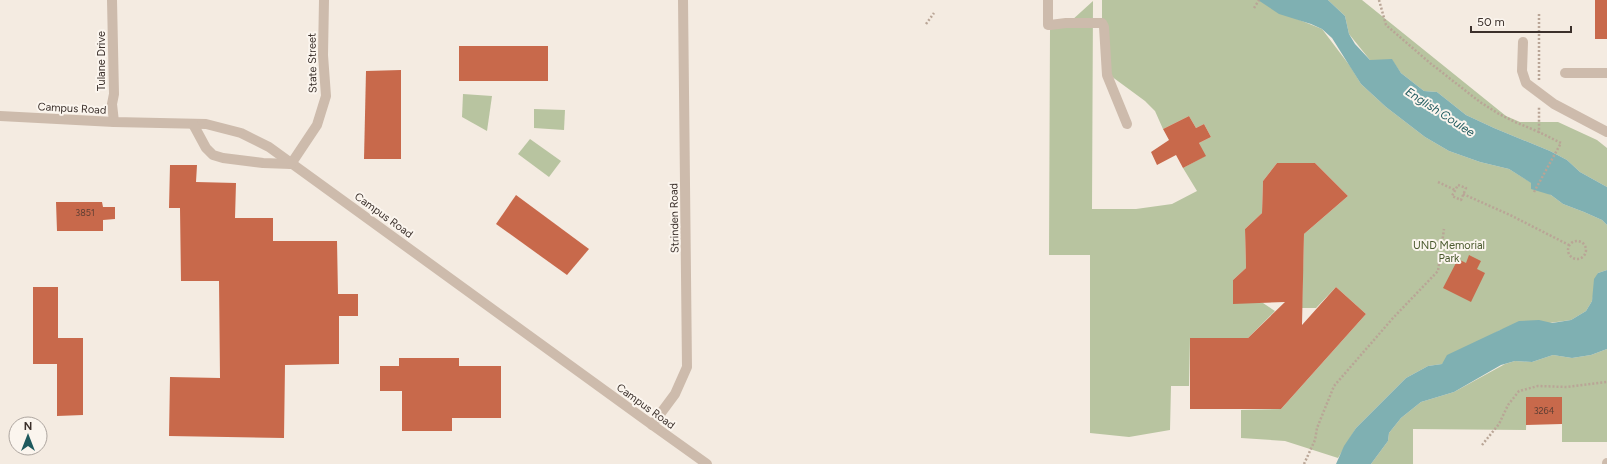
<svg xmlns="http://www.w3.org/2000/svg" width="1607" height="464" viewBox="0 0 1607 464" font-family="Figtree,sans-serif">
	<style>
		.green { fill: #b8c4a0 }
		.water { fill: #7fb0b2 }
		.building { fill: #c8694b }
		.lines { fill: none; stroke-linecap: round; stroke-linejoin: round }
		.path { stroke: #b9a596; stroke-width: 2.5; stroke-dasharray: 2 2; stroke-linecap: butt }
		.minor { stroke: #cdbbac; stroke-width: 10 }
		.labels { text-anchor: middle; stroke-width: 4; stroke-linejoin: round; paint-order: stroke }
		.number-label { font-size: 9px; fill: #5e3e33 }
		.street-label { font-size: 11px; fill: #3b302b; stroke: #fbf5ee }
		.park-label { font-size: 11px; fill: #4a5a2e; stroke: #fbf5ee }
		.water-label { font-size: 12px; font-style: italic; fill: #1f5a5e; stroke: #fbf5ee }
	</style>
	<rect width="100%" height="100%" fill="#f4ebe1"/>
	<g class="green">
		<polygon points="1102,0 1260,0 1297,19 1322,29 1350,66 1361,84 1386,107 1425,137 1449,151 1480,162 1509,169 1551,195 1563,204 1584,212 1602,220 1607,225 1607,270 1598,273 1592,301 1586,311 1571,320 1500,330 1442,364 1428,366 1406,378 1356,428 1338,458 1285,441 1241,438 1241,410 1281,409 1366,314 1336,287 1316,308 1302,308 1304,234 1348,196 1315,163 1277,163 1263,181 1262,213 1245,229 1246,268 1233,280 1233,303 1263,303 1275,311 1248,338 1190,338 1189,386 1171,386 1170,430 1129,437 1090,433 1090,255 1049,255 1050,29 1071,21 1093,1 1092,209 1136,209 1172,204 1197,191 1183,168 1205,156 1199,143 1211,137 1204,124 1196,128 1189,116 1163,129 1155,111 1145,101 1111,76 1102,23"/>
		<polygon points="1328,0 1362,0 1506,116 1520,122 1558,122 1597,140 1607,148 1607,187 1580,172 1567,160 1550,151 1494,128 1466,115 1437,92 1424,91 1401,73 1392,60 1370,60 1349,34 1345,16"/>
		<polygon points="463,94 492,96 487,131 462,117"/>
		<polygon points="534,109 565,110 564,130 534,128"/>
		<polygon points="530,139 561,161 549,177 518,154"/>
		<polygon points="1607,349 1607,442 1562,442 1562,397 1527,397 1526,430 1413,429 1413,464 1371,464 1388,441 1389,433 1401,418 1421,402 1454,392 1505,364 1515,361 1532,362 1553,355 1572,358 1591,355"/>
	</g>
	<g class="water">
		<polygon points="1258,0 1328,0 1345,16 1349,34 1355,44 1370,60 1392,59 1401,73 1424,91 1437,92 1466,115 1494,128 1550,151 1567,160 1580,172 1607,187 1607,225 1602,220 1584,212 1563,204 1551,195 1531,189 1531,183 1509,169 1480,162 1449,151 1425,137 1386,107 1361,84 1332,38 1322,29 1311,24 1279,14"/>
		<polygon points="1607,270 1607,349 1591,355 1572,358 1553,355 1532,362 1515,361 1501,365 1454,392 1421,402 1401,418 1389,433 1388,441 1371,464 1336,464 1344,446 1356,428 1406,378 1428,366 1442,364 1447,355 1519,321 1539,320 1552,323 1571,320 1586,311 1592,301 1594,279 1598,273"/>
	</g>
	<g class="building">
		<rect x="1595" y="0" width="12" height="39"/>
		<rect x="459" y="46" width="89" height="35"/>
		<polygon points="401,70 401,159 364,159 366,71"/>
		<polygon points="1189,116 1196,128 1204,124 1211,137 1199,143 1206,156 1183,168 1176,155 1157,165 1151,152 1169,140 1163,129"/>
		<polygon points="1277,163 1315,163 1348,196 1304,234 1302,325 1336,287 1366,314 1281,409 1190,409 1190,338 1248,338 1285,302 1233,304 1233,280 1246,268 1245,229 1262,213 1263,181"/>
		<polygon points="170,165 197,165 196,182 236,183 235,218 273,218 273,241 337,241 338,294 358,294 358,316 339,316 339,364 285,365 284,438 169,436 170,377 220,378 219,281 181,281 180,208 169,208"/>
		<polygon points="516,195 589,249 567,275 496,224"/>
		<polygon points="56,202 102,202 103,207 115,207 115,219 103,220 103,231 57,231"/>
		<polygon points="1469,255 1481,261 1477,269 1485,273 1471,302 1443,288 1458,259 1466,263"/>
		<polygon points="33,287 58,287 58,338 83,338 83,415 57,416 57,364 33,364"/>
		<polygon points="399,358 459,358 459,366 501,366 501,418 452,418 452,431 402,431 402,391 380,391 380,366 399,366"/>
		<polygon points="1526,397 1562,397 1562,424 1526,425"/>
	</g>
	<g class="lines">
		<g class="path">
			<polyline points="1379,0 1386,25 1430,63 1480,102 1499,114 1515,122 1539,132 1539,106"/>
			<polyline points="1254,8 1259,0"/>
			<polyline points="926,24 934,13"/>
			<polyline points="1539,80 1539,12"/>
			<polyline points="1438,182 1455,190"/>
			<polygon points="1458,185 1466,188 1461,200 1452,196"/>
			<polyline points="1534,192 1561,143 1539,132"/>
			<polyline points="1463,194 1510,215 1569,245"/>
			<circle cx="1577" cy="250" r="9"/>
			<polyline points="1482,445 1499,424 1508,405 1519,391 1538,386 1567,387 1607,382"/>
			<polyline points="1304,464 1315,440 1317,428 1334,386 1393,318 1438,271 1444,229"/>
		</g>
		<g class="minor">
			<polyline points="112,0 114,94 112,104 114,122"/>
			<polyline points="1048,25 1048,0"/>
			<polyline points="1050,25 1066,23 1102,23 1104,27 1107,75 1127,124"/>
			<polyline points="1523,42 1522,71 1526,83 1554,104 1607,132"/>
			<polyline points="1565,73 1607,73"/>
			<polyline points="0,116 114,122 206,124 241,133 269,147 644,419 707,464"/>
			<polyline points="193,124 206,148 213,155 223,158 263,163 291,164"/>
			<polyline points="291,164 317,125 326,96 323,55 324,0"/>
			<polyline points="652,425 675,394 687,367 683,0"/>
			<polyline points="1607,464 1607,463"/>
		</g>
	</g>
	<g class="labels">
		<g class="number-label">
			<text x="85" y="216">3851</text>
			<text x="1544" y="414">3264</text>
		</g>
		<g class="street-label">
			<text transform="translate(101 61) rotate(-90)" y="4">Tulane Drive</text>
			<text transform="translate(312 63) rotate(-91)" y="4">State Street</text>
			<text transform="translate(72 108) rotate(3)" y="4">Campus Road</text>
			<text transform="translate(384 215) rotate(36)" y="4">Campus Road</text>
			<text transform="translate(674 218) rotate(-91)" y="4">Strinden Road</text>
			<text transform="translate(646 406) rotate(36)" y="4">Campus Road</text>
		</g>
		<g class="park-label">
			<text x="1449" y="249">UND Memorial<tspan x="1449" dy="13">Park</tspan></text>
		</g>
		<g class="water-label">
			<text transform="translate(1440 112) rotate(33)" y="4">English Coulee</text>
		</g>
	</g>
	<g transform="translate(28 436)"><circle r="19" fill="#fbf5ee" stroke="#aea6a0"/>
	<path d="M0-3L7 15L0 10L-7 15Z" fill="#1f5a5e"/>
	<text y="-6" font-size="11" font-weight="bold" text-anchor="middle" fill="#3b302b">N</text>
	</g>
	<path d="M1471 26v6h100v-6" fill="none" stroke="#3b302b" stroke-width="2"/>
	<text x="1477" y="26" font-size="12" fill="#3b302b" stroke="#fbf5ee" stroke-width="3" paint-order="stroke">50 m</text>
</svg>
